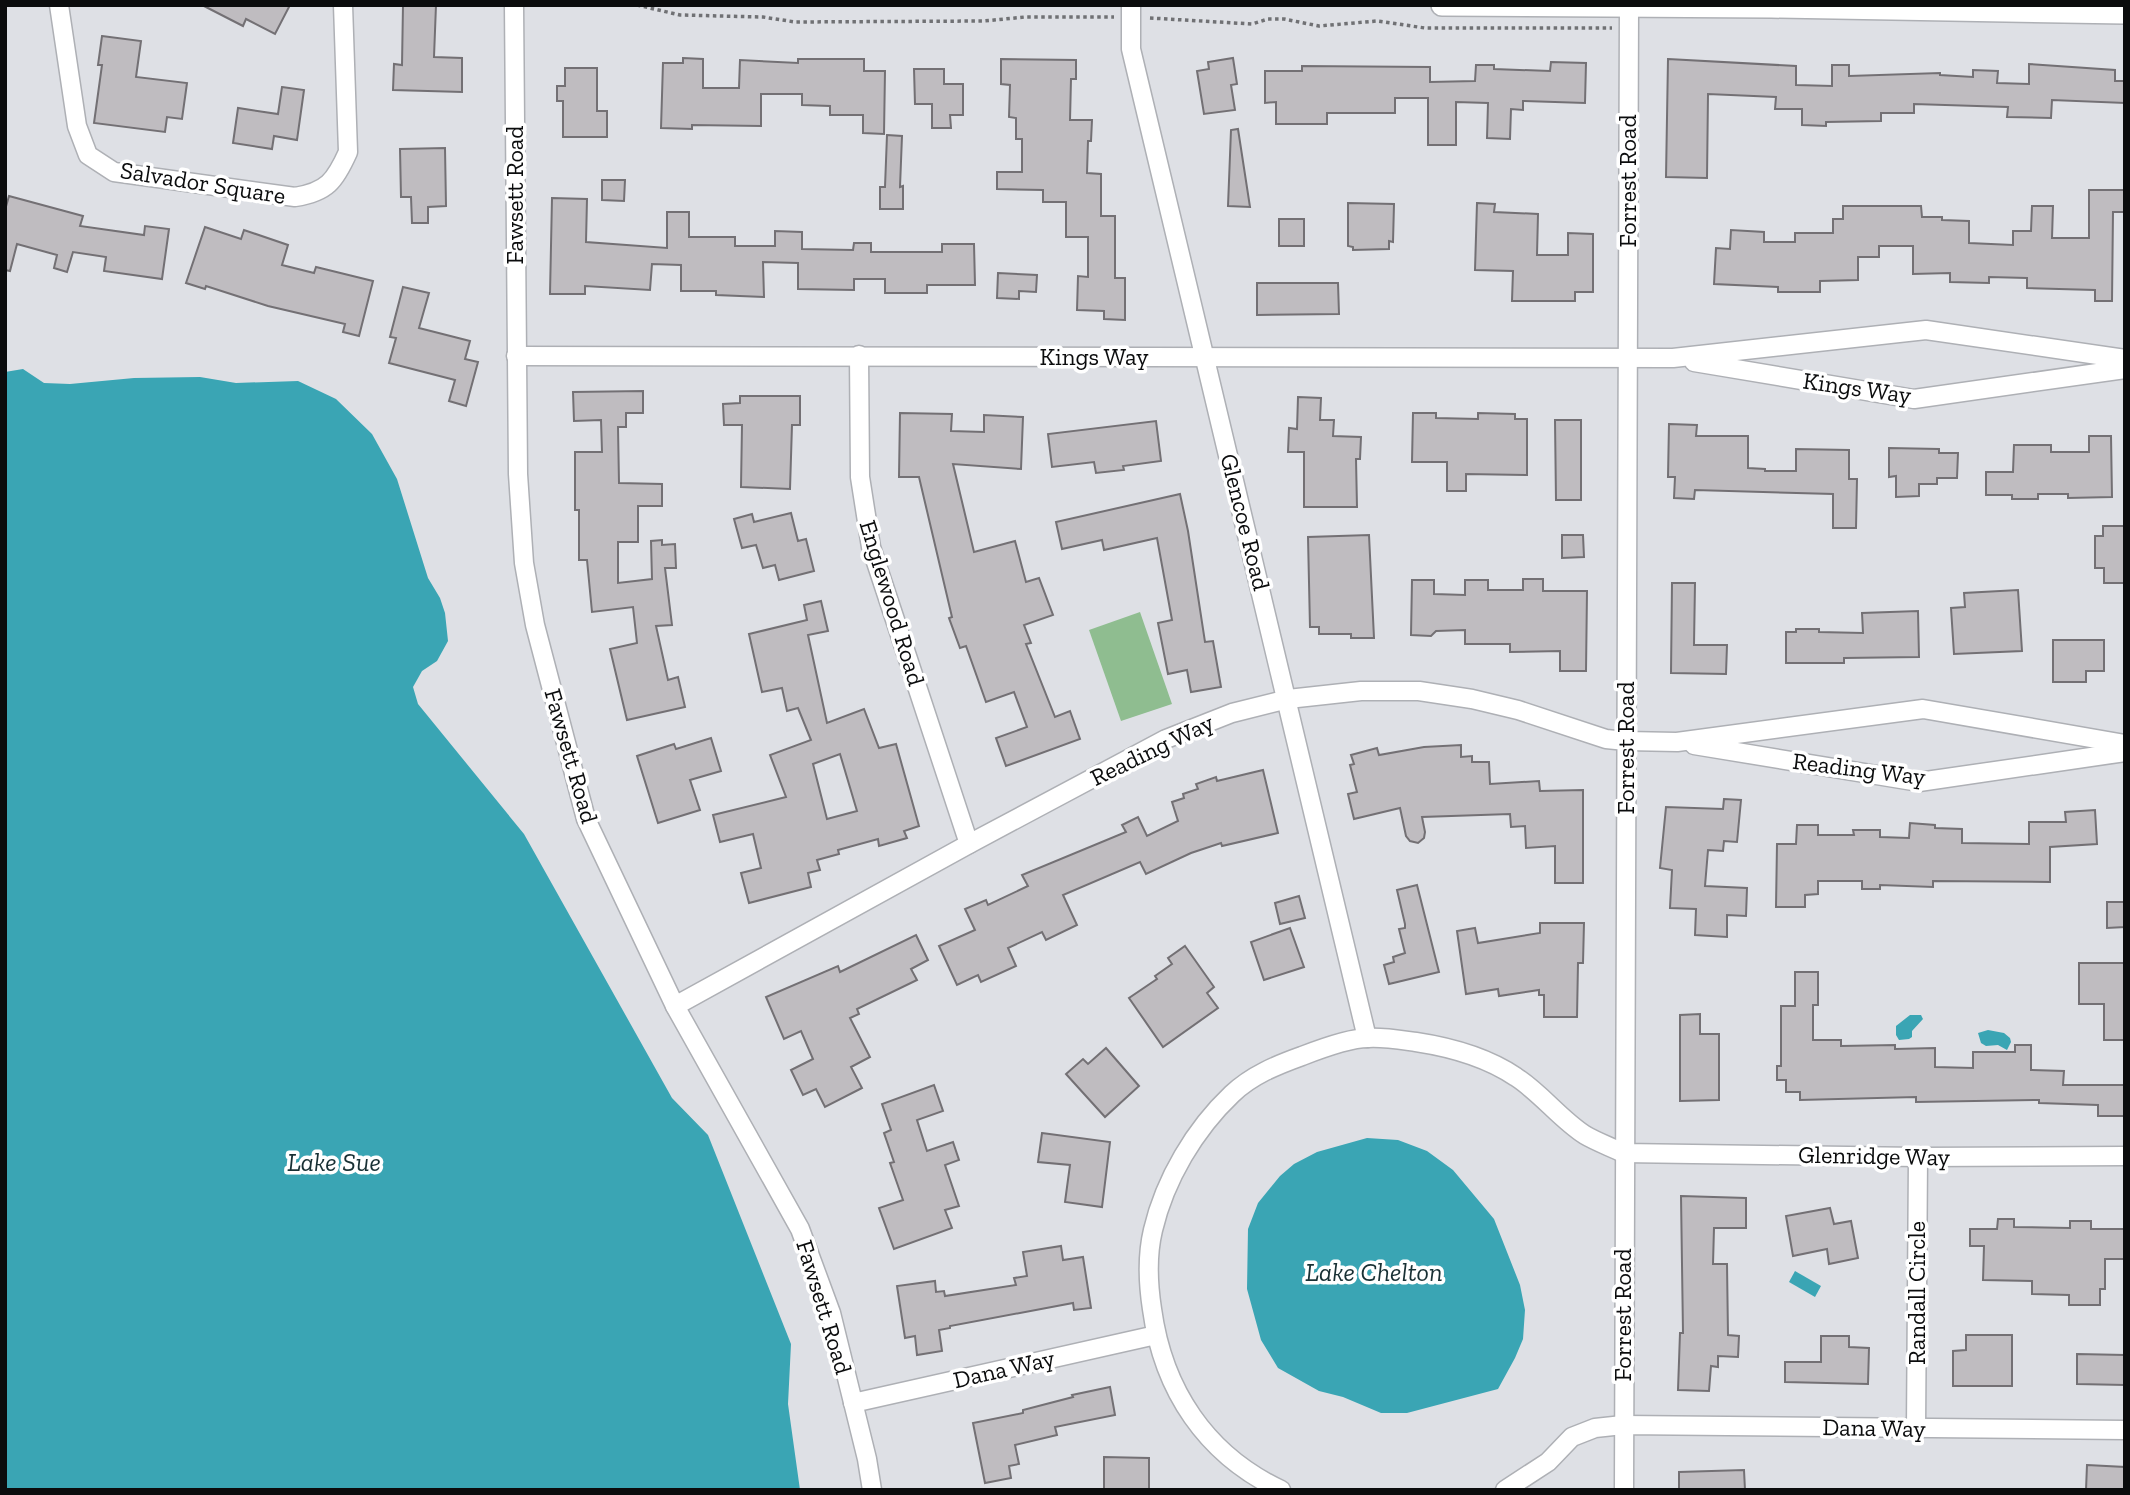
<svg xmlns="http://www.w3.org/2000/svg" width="2130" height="1495" viewBox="0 0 2130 1495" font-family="'Zilla Slab',serif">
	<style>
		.green { fill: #8fbd90 }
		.water { fill: #3aa5b4 }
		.building { fill: #bfbcc0; stroke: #737074; stroke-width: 2; fill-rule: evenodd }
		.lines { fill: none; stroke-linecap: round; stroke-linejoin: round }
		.minor-casing { stroke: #aeb0b5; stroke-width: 21 }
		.tertiary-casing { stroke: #aeb0b5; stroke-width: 24 }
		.path { stroke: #707174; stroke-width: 3.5; stroke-dasharray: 3.5 3.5; stroke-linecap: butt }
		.minor { stroke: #fff; stroke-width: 18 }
		.tertiary { stroke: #fff; stroke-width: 21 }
		.labels { text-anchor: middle; stroke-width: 7; stroke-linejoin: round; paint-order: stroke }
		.street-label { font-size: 24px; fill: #0b0c0d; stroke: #fff }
		.water-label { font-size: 26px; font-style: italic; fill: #183034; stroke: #fff }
	</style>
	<rect width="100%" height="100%" fill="#dee0e5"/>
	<polygon class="green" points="1140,612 1172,704 1121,721 1089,630"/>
	<g class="water">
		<polygon points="23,369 44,383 70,384 134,378 200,377 236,383 298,381 336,399 372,434 397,479 428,578 440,598 445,613 448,641 437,661 422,671 413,687 418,704 524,834 672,1098 708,1135 791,1344 788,1404 800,1490 5,1490 5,372"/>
		<polygon points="1910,1015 1921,1015 1923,1019 1912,1031 1912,1037 1909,1039 1899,1040 1896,1035 1896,1026"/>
		<polygon points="1988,1030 2004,1033 2010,1038 2011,1042 2007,1050 1998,1045 1986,1046 1981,1043 1978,1033"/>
		<polygon points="1367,1138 1398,1140 1427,1151 1453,1170 1494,1219 1520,1285 1525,1310 1523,1339 1515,1358 1498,1389 1407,1413 1381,1413 1343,1397 1319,1391 1278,1368 1261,1340 1247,1289 1248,1229 1258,1203 1280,1176 1294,1164 1317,1152"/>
		<polygon points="1795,1271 1821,1286 1815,1297 1789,1282"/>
	</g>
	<g class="building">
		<polygon points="202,5 290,5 275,34 246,19 243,26"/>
		<polygon points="403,5 436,5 434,57 462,58 462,92 393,90 394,64 402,65"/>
		<polygon points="102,36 141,41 136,77 187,83 182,119 167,117 165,132 94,123 102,65 98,65"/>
		<polygon points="683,58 703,59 703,88 739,88 740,60 798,63 798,59 864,59 864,71 885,71 884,134 863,133 863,115 830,115 830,106 802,105 802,94 761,94 761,126 692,125 692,129 661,128 663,63 683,63"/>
		<polygon points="1233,58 1237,84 1231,85 1235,110 1204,114 1197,71 1209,69 1208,62"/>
		<polygon points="1001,59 1076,60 1076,79 1071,79 1070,120 1092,120 1091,141 1088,141 1087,173 1101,174 1101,216 1115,216 1115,278 1125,278 1125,320 1104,319 1104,311 1077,310 1078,276 1088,277 1088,237 1066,237 1066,202 1043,202 1043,190 997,189 997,172 1022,172 1022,139 1016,139 1016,118 1009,117 1010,85 1001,84"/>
		<polygon points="1668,59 1796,66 1796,85 1832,86 1832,65 1849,65 1849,76 1940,73 1940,75 1973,77 1973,70 1998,71 1997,83 2029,84 2029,64 2115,70 2115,81 2125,81 2125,103 2052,100 2051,118 2007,117 2008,107 1914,104 1914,113 1881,113 1881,121 1826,122 1826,126 1802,125 1802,109 1775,109 1776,97 1708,94 1707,178 1666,177"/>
		<polygon points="1551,62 1586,63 1585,103 1523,101 1523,110 1511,109 1510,139 1487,138 1488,103 1456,102 1456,145 1428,145 1428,98 1395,98 1395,113 1327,113 1327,124 1276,124 1276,102 1265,103 1265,71 1302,71 1302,66 1430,67 1430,82 1475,81 1476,65 1494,65 1494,69 1550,71"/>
		<polygon points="565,68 597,68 597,111 607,111 607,137 563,137 563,101 557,101 557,86 565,86"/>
		<polygon points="914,69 944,69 944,84 963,84 963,115 950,115 951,128 932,128 932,104 915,104"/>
		<polygon points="282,87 304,90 297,140 274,136 272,149 233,143 238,108 278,114"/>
		<polygon points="1238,129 1250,207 1228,206 1231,130"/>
		<polygon points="887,135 902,136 900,187 903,186 903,209 880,209 880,187 885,187"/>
		<polygon points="445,148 446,206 428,207 428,223 412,223 411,197 401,197 400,149"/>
		<polygon points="602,180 625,180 624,201 602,200"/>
		<polygon points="2089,190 2125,190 2125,212 2113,212 2112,301 2095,301 2095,290 2027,288 2027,278 1989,277 1989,283 1950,282 1950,273 1913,274 1913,246 1879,246 1879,257 1858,257 1858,280 1820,281 1820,292 1778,292 1778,287 1714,284 1716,248 1730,249 1731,230 1764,232 1764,242 1795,242 1795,233 1833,233 1833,219 1843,219 1843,206 1921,206 1922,217 1942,217 1942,220 1969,221 1969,243 2013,245 2013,231 2031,231 2032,206 2053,206 2052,238 2089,238"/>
		<polygon points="9,196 83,216 80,226 144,235 145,226 169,229 162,279 104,271 106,257 73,252 67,272 54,268 57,255 17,244 10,271 5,270 5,210"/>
		<polygon points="552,198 587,199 586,242 667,248 667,212 689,212 689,237 735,237 735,246 775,246 775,231 802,232 802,249 853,250 854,243 871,243 871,252 942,252 942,244 974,244 975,285 927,285 927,293 885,293 885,279 854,279 854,290 798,289 798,263 763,262 764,297 716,295 716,291 681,291 681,265 652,264 650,290 585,286 585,294 550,294"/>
		<polygon points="1348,203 1394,204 1393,242 1389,241 1389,249 1353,250 1353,247 1348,246"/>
		<polygon points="1477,203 1495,204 1494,212 1538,214 1537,255 1568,255 1568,233 1593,234 1593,292 1575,292 1575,301 1512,301 1513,271 1475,270"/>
		<rect x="1279" y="219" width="25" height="27"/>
		<polygon points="205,227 241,239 244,230 288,245 282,265 314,273 316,267 373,281 359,336 343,332 345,324 268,306 206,286 205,289 186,283"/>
		<polygon points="998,273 1037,275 1036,292 1019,291 1019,299 997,298"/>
		<polygon points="1257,283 1338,283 1339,314 1257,315"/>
		<polygon points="403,287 429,293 419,328 470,341 465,359 478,362 466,406 449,401 455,380 389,363 396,338 390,337"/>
		<polygon points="643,391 643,413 626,413 626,427 618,427 619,483 662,484 662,506 638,506 638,542 618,542 618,583 652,579 651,541 662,540 662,545 675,544 676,568 665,568 672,625 656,626 668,680 678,677 685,707 627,720 610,649 637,643 633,607 592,612 587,560 579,560 579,510 575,510 575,452 602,452 601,420 574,421 573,392"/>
		<polygon points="740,396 800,396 800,425 792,425 790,489 741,487 742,425 724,425 723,404 740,403"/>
		<polygon points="1298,397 1321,398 1320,420 1334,420 1333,436 1361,437 1360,459 1356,459 1357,507 1304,507 1304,452 1288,452 1289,428 1297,429"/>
		<polygon points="900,413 952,414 951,431 984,432 984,415 1023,417 1021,469 953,464 974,552 1015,541 1026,582 1039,578 1053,615 1024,625 1031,643 1026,644 1055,717 1070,711 1080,739 1006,766 996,738 1027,727 1014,692 986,702 966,646 960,648 949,618 952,617 919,477 899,477"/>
		<polygon points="1413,413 1436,413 1436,418 1478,419 1478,413 1515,414 1515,419 1527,419 1527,475 1466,474 1466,491 1447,491 1447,462 1412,462"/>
		<polygon points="1555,420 1581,420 1581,500 1556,500"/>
		<polygon points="1156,421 1161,461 1123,466 1124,470 1096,473 1094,462 1052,467 1048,434"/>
		<polygon points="1669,424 1697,425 1696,436 1748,436 1748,468 1765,469 1765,471 1796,471 1796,449 1849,450 1849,479 1857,479 1856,528 1833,528 1833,494 1695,490 1694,499 1674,498 1675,477 1668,477"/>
		<polygon points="2089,436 2111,436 2112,497 2068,498 2068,494 2038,494 2038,499 2012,499 2012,495 1986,495 1986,472 2013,472 2014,445 2051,445 2051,452 2089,452"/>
		<polygon points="1889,448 1939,449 1939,453 1958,453 1957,478 1937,478 1937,484 1919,484 1919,496 1896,497 1896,476 1889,477"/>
		<polygon points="1180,494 1188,531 1205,642 1213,641 1221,687 1191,692 1187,670 1168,674 1158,623 1172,620 1157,538 1104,550 1102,540 1062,549 1056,522"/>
		<polygon points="791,513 798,541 806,539 814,571 779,580 775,565 763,568 756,545 742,548 734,519 752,514 754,522"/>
		<polygon points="2103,526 2125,526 2125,583 2104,583 2104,568 2095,568 2095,536 2103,536"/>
		<polygon points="1369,535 1374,638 1351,638 1351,634 1319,634 1319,627 1310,627 1308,537"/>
		<polygon points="1562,535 1583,535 1584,557 1562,558"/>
		<polygon points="1523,579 1543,579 1543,591 1587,591 1586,671 1560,671 1560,651 1510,652 1510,644 1465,644 1465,630 1436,631 1431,636 1411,635 1412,580 1434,580 1434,594 1465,595 1465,580 1488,580 1488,590 1523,590"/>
		<polygon points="1672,583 1695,583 1694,645 1727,645 1726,674 1671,673"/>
		<polygon points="2018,590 2022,651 1954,654 1951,608 1965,607 1964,593"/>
		<path d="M 821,601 L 828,631 L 808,635 L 827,723 L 864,709 L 879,748 L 896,744 L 919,826 L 904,831 L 907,838 L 879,846 L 878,839 L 838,850 L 839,854 L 817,860 L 820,870 L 808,873 L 811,887 L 749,903 L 741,873 L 761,868 L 753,834 L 720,842 L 713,815 L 786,797 L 770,755 L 811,740 L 798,708 L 787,711 L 782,688 L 762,692 L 749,634 L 807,620 L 804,605 ZM 840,754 L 857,811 L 827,819 L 813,764 Z"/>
		<polygon points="1918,611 1919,657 1844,658 1844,663 1786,663 1786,632 1796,632 1796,629 1819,629 1819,632 1863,633 1862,613"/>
		<polygon points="2053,640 2104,640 2104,671 2086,671 2086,682 2053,682"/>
		<polygon points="711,738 721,771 690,780 700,810 658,823 637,756 674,744 676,749"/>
		<polygon points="1461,745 1461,757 1472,756 1472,762 1489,762 1490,784 1539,781 1540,791 1583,790 1583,883 1555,883 1555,846 1526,848 1525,826 1511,827 1510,814 1422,817 1425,832 1424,838 1418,843 1410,841 1406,836 1400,808 1354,819 1348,794 1357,792 1350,765 1354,764 1351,755 1377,748 1379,755 1424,747"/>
		<polygon points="1263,770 1278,833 1222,846 1221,843 1191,853 1146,874 1140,862 1063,895 1077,925 1046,940 1042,932 1008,948 1016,966 981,982 978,975 957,985 939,946 975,930 965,909 986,900 988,905 1028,886 1022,875 1126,832 1122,825 1138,817 1147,836 1178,821 1172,802 1184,798 1183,794 1198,789 1196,784 1216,777 1217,781"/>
		<polygon points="1724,799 1741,800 1737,842 1724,841 1723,851 1708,850 1705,886 1747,888 1746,916 1727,915 1727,937 1695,935 1696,909 1670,908 1672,870 1660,868 1666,807 1723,809"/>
		<polygon points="2095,810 2097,844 2050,847 2050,882 1933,881 1933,887 1880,885 1880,889 1862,889 1862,881 1818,881 1818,894 1805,895 1805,907 1776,907 1777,844 1796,844 1797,825 1818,825 1818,835 1854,835 1853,830 1880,830 1880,837 1909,838 1910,823 1935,825 1935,828 1962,829 1962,843 2029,844 2029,822 2066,822 2065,812"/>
		<polygon points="1417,885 1439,972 1389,984 1384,965 1394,962 1393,957 1405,953 1399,929 1405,928 1405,924 1397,890"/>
		<polygon points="1299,896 1305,918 1280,924 1275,903"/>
		<polygon points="2107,902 2125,902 2125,927 2107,928"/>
		<polygon points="1540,923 1584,923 1583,963 1578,963 1577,1017 1544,1017 1544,995 1539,995 1539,990 1499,996 1498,989 1466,994 1457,931 1475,928 1478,943 1540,933"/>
		<polygon points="1290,928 1304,967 1264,980 1251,942"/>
		<polygon points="916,935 928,960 911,969 917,980 857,1009 859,1014 850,1018 870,1057 851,1067 862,1088 825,1107 816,1089 803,1095 791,1070 813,1059 801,1031 784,1039 766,997 838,966 840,972"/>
		<polygon points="1185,946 1214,987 1207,993 1218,1008 1163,1047 1129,998 1157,979 1155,976 1172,964 1168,958"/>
		<polygon points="2079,963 2125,963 2125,1040 2104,1040 2104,1004 2079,1004"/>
		<polygon points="1795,972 1818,972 1818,1005 1813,1005 1813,1040 1841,1040 1841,1046 1895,1045 1895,1049 1935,1048 1935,1067 1973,1068 1973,1052 2015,1052 2015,1045 2031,1045 2031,1070 2064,1071 2063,1085 2125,1085 2125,1116 2098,1116 2098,1105 2039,1103 2039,1100 1916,1102 1916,1097 1800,1100 1800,1092 1786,1092 1786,1080 1777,1080 1777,1066 1781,1066 1781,1006 1795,1006"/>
		<polygon points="1700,1014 1700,1034 1719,1034 1719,1100 1680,1101 1680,1015"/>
		<polygon points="1106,1048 1139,1086 1105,1117 1066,1074 1083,1059 1088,1064"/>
		<polygon points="934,1085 943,1111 917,1120 927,1151 953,1142 959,1160 945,1165 959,1206 945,1210 952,1228 894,1249 879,1208 903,1200 890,1163 894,1162 884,1133 891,1130 882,1104"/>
		<polygon points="1042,1133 1110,1142 1102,1207 1065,1202 1070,1165 1038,1162"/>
		<polygon points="1681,1196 1746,1198 1746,1228 1714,1228 1713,1264 1727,1264 1728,1335 1739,1336 1738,1357 1718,1356 1718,1367 1711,1366 1709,1391 1678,1390 1680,1333 1683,1333"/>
		<polygon points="1830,1208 1834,1224 1851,1221 1858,1258 1829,1264 1827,1249 1793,1256 1786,1216"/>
		<polygon points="1998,1219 2014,1219 2014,1227 2070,1228 2070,1221 2091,1221 2091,1229 2125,1229 2125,1259 2105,1259 2105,1289 2100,1289 2100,1305 2069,1305 2069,1295 2032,1294 2032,1281 1983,1280 1984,1246 1970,1246 1970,1229 1997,1229"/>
		<polygon points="1061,1246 1063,1260 1083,1257 1091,1308 1074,1310 1073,1303 950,1326 950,1328 939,1330 942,1351 917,1355 915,1336 905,1338 897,1286 935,1281 936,1292 944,1291 945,1296 1016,1285 1014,1278 1027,1276 1023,1252"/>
		<polygon points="1966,1335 2012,1335 2012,1386 1953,1386 1953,1351 1966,1350"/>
		<polygon points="1821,1336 1849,1336 1849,1347 1869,1348 1868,1384 1785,1382 1785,1362 1821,1362"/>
		<polygon points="2077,1354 2125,1355 2125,1385 2077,1384"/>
		<polygon points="1110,1387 1115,1415 1055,1427 1057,1435 1015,1445 1019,1464 1009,1466 1011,1478 985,1483 973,1423 1023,1413 1023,1410 1073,1397 1072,1395"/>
		<polygon points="1104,1457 1149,1458 1149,1489 1104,1490"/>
		<polygon points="2087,1465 2125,1467 2125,1490 2086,1490"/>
		<polygon points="1744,1470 1745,1490 1679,1490 1679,1472"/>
	</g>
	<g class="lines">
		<defs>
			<g id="minor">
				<path d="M 59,5 L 77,126 L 88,155 L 114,172 L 295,197 C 327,192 335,181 348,152 L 343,5"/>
				<polyline points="514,5 518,474 524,563 535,625 586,819 675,1006 800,1229 831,1313 867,1459 872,1490"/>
				<polyline points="1131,5 1131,49 1367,1038"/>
				<polyline points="859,355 860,477 871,547 969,844"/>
				<polyline points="516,356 1673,358 1926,330 2125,359"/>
				<polyline points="1694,362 1914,399 2125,369"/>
				<polyline points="1694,745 1919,782 2125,752"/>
				<polyline points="675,1006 969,844 1166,739 1232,713 1288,699 1361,691 1419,691 1472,699 1518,710 1606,739 1626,741 1677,742 1923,709 2125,744"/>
				<polyline points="853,1403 1156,1335"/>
				<polyline points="1916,1429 1918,1157"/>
				<path d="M 1281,1490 C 1206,1455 1163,1390 1152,1309 C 1148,1283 1147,1255 1153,1230 C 1165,1179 1195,1129 1232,1094 C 1252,1075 1277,1065 1302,1056 C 1320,1049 1350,1038 1368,1038 C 1383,1037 1401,1040 1416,1042 C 1449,1047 1488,1058 1516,1077 C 1541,1093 1560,1119 1585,1135 C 1597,1142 1611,1147 1623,1153 L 1918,1157 L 2125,1156"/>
				<polyline points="1505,1490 1548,1462 1572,1437 1595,1428 1623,1425 2125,1430"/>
				<polyline points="1624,1490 1629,6"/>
			</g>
			<polyline id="tertiary" points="1442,5 1771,7 2125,13"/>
		</defs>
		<use href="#minor" class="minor-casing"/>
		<use href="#tertiary" class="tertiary-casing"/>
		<g class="path">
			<polyline points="637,5 680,15 763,17 795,22 984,21 1025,17 1114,17"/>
			<polyline points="1150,18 1252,24 1268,19 1284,19 1319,26 1377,21 1425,28 1612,28"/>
		</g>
		<use href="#minor" class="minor"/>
		<use href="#tertiary" class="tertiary"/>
	</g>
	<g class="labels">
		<g class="street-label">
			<text transform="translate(1628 181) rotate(-90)" y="8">Forrest Road</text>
			<text transform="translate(203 183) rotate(9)" y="8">Salvador Square</text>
			<text transform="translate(515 195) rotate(-90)" y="8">Fawsett Road</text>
			<text x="1094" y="365">Kings Way</text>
			<text transform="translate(1857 388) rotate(8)" y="8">Kings Way</text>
			<text transform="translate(1245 522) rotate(76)" y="8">Glencoe Road</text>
			<text transform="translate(892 603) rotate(73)" y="8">Englewood Road</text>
			<text transform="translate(1626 748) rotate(-90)" y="8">Forrest Road</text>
			<text transform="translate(1152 750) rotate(-26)" y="8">Reading Way</text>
			<text transform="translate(571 756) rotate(74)" y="8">Fawsett Road</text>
			<text transform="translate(1859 769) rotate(7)" y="8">Reading Way</text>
			<text transform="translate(1874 1156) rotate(1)" y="8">Glenridge Way</text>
			<text transform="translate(1917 1293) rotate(-90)" y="8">Randall Circle</text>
			<text transform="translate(824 1307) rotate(73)" y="8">Fawsett Road</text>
			<text transform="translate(1623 1315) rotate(-90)" y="8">Forrest Road</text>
			<text transform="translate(1004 1369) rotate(-13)" y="8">Dana Way</text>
			<text transform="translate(1874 1428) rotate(1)" y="8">Dana Way</text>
		</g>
		<g class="water-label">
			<text x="334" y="1171">Lake Sue</text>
			<text x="1374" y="1281">Lake Chelton</text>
		</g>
	</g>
	<rect width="2130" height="1495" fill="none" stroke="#0b0c0d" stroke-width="14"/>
</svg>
